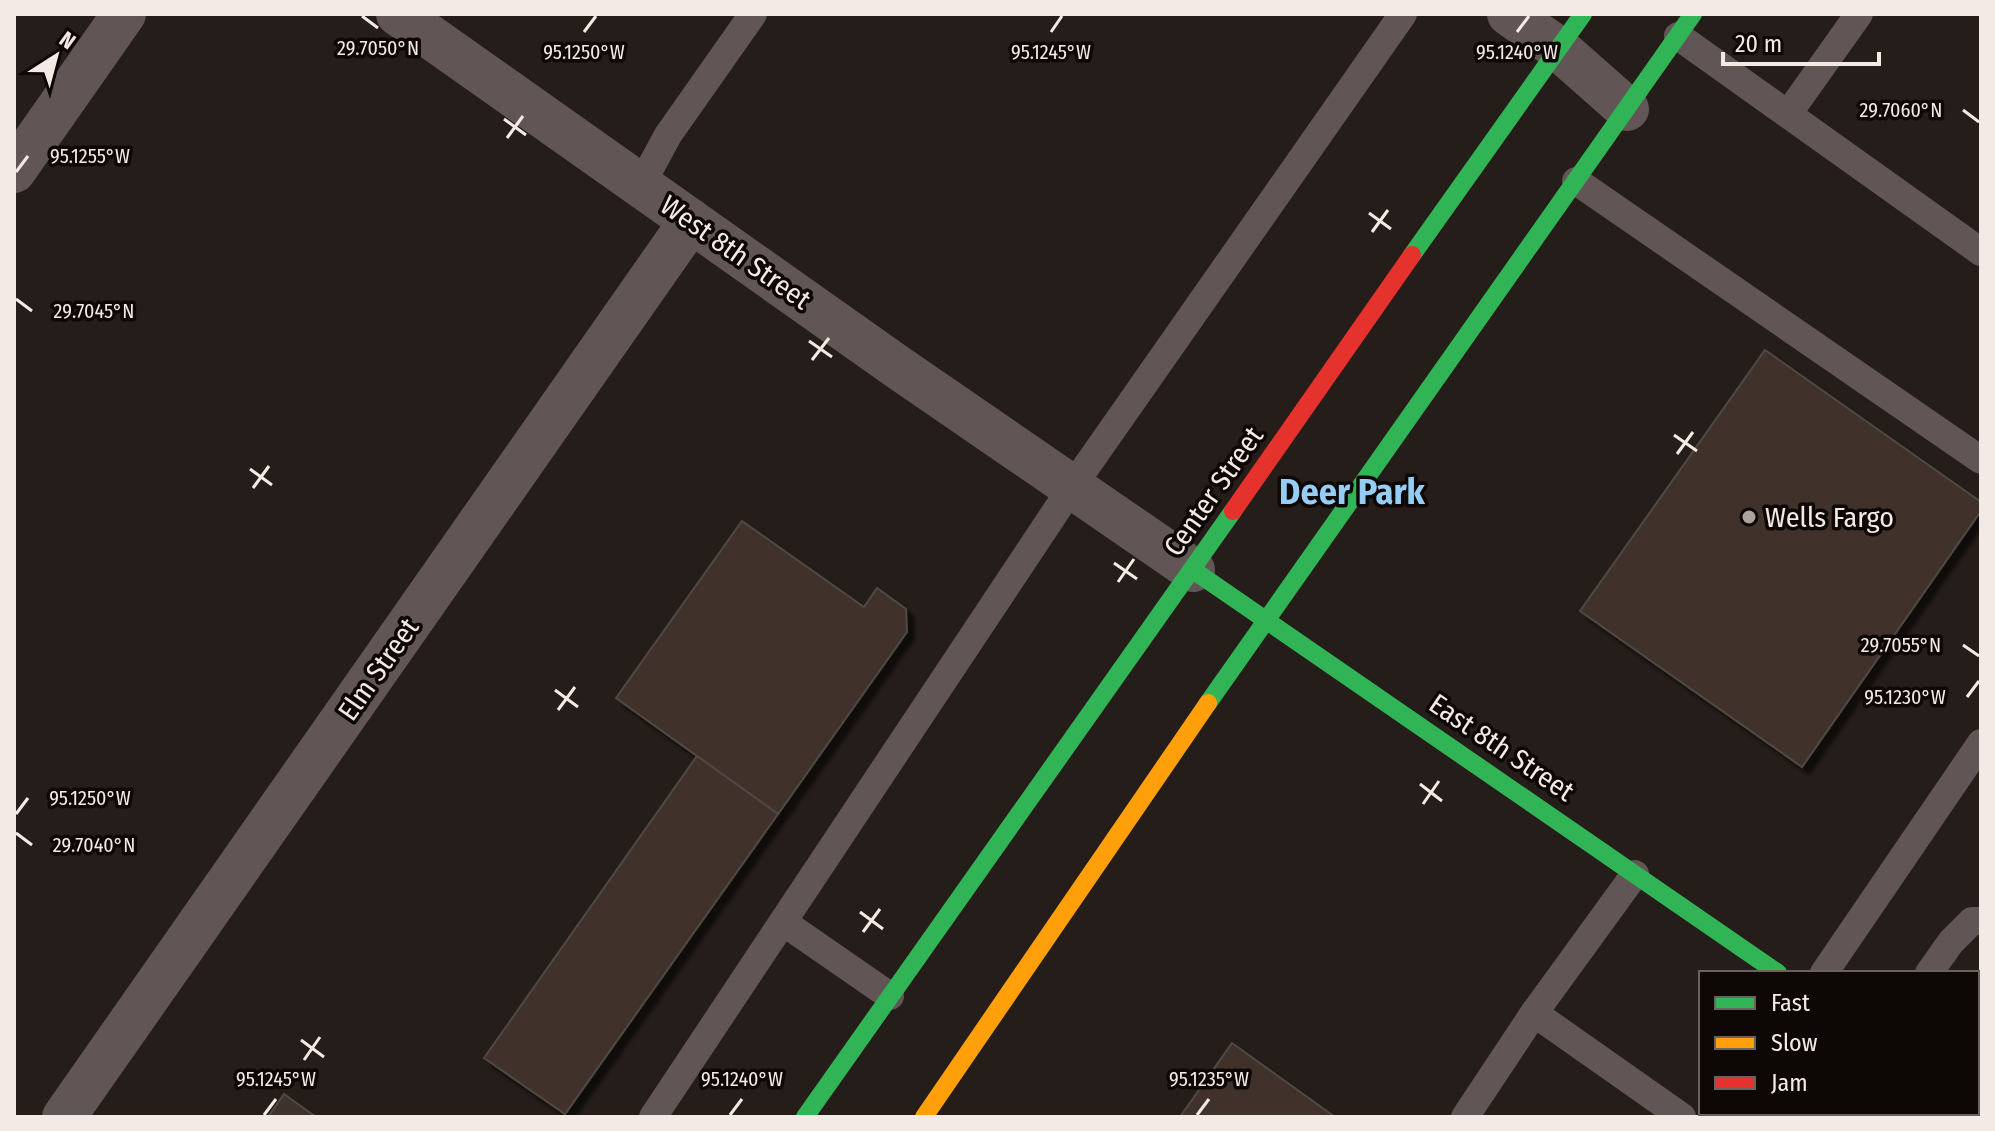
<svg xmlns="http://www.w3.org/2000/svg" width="1995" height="1131" viewBox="0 0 1995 1131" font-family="'Fira Sans Condensed',sans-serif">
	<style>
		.building { fill: #3f332c; stroke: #4f4845; stroke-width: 2; filter: url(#shadow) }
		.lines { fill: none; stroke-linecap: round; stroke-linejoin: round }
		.lane { stroke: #625555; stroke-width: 28 }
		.street { stroke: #625555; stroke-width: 44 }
		.fast { stroke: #30b455; stroke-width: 18 }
		.slow { stroke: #ff9f0a; stroke-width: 18 }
		.jam { stroke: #e5322d; stroke-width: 18 }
		.ticks { fill: none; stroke: #f4eae5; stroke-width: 3 }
		.poi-dot { fill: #aca29e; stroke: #0d0706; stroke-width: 3 }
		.labels { text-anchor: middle; stroke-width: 7; stroke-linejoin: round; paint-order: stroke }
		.street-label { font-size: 28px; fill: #f4eae5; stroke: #0d0706 }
		.poi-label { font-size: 28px; fill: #f4eae5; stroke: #0d0706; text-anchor: start }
		.district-label { font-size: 36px; font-weight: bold; fill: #95cdf4; stroke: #0d0706 }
		.ticks-label { font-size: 20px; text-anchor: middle; fill: #f4eae5; stroke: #0d0706; stroke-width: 7; stroke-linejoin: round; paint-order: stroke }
	</style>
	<defs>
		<filter id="shadow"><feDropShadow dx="7" dy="7" stdDeviation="2" flood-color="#0009"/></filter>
	</defs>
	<rect width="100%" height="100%" fill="#251d1a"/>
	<g class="building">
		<polygon points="1765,350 1981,502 1981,511 1802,767 1580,611"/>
		<polygon points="742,521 864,607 877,588 906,609 907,632 778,814 616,698"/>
		<polygon points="697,756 778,814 565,1114 484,1058"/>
		<polygon points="1232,1043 1335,1117 1180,1117"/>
		<polygon points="284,1094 316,1117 268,1117"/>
	</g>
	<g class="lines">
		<g class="lane">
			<polyline points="1678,36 1981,252"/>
			<polyline points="1788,114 1859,14"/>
			<polyline points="1576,181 1981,460"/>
			<polyline points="641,185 668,135 753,14"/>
			<polyline points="783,922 890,996"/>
			<polyline points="1824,973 1981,743"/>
			<polyline points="1929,973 1951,942 1972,921 1981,921"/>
			<polyline points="1534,1013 1682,1117"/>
			<polyline points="653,1117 1072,487 1403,14"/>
			<polyline points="1465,1117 1534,1013 1635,874"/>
			<polyline points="1939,1117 1942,1113"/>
		</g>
		<g class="street">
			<polyline points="398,14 899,368 1193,570"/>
			<polyline points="1509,14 1559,49 1627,109"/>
			<polyline points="14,171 124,14"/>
			<polyline points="64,1117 691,221"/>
		</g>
		<g class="fast">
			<polyline points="1412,255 1583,14"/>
			<polyline points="1193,570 1778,973"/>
			<polyline points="1208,703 1693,14"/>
			<polyline points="805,1117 1233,511"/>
		</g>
		<polyline class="slow" points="924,1117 1208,703"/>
		<g class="jam">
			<polyline points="1233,511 1412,255"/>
			<polyline points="1977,1112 1981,1114"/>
		</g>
	</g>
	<path class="ticks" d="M 362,16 L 378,28M 584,32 L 596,16M 1051,32 L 1062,16M 1517,32 L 1529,16M 1963,110 L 1979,122M 504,119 L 526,135M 507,138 L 523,116M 16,172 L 28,156M 1369,213 L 1391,229M 1372,232 L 1388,210M 16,299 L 32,311M 809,341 L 832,357M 812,360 L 829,338M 1674,435 L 1697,451M 1677,454 L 1693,432M 250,469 L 272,485M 253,488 L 269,466M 1114,563 L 1137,579M 1118,582 L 1134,559M 1963,645 L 1979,656M 555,690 L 578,707M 1967,697 L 1979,681M 558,710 L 575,687M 1420,784 L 1442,801M 1423,804 L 1439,781M 16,814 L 28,798M 16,833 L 32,845M 860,912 L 883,929M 863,932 L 880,909M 301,1040 L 324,1057M 304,1060 L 320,1037M 264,1115 L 276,1099M 730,1115 L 742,1099M 1197,1115 L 1209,1099"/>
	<circle class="poi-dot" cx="1749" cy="517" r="8"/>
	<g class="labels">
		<g class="street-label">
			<text transform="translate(736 252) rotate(35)" y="10">West 8th Street</text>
			<text transform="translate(1213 491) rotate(-55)" y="10">Center Street</text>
			<text transform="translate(378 669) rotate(-55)" y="10">Elm Street</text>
			<text transform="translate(1502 747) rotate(34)" y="10">East 8th Street</text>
		</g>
		<g class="poi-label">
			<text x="1765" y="527">Wells Fargo</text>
		</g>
		<g class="district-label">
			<text x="1352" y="504">Deer Park</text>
		</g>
	</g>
	<g class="ticks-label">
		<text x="378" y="55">29.7050°N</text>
		<text x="584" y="59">95.1250°W</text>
		<text x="1051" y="59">95.1245°W</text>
		<text x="1517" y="59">95.1240°W</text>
		<text x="1901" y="117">29.7060°N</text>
		<text x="90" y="163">95.1255°W</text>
		<text x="94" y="318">29.7045°N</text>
		<text x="1901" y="652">29.7055°N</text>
		<text x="1905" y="704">95.1230°W</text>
		<text x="90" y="805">95.1250°W</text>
		<text x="94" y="852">29.7040°N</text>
		<text x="276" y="1086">95.1245°W</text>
		<text x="742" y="1086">95.1240°W</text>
		<text x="1209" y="1086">95.1235°W</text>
	</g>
	<rect width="1995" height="1131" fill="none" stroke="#f4eae5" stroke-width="32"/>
	<rect x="1699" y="971" width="280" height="144" fill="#0d0706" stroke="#69625f" stroke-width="2"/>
	<rect x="1715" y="997" width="40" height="12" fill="#30b455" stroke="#69625f" stroke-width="2"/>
	<text x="1771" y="1011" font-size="24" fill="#f4eae5">Fast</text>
	<rect x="1715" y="1037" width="40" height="12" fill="#ff9f0a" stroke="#69625f" stroke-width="2"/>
	<text x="1771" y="1051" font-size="24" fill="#f4eae5">Slow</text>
	<rect x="1715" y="1077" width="40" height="12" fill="#e5322d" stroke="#69625f" stroke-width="2"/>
	<text x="1771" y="1091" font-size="24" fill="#f4eae5">Jam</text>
	<g transform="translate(56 56) rotate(36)" stroke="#0d0706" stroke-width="6" paint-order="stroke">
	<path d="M0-6L14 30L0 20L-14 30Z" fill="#f4eae5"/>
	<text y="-12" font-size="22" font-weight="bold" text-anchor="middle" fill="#f4eae5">N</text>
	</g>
	<path d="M1723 52v12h156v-12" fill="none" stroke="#f4eae5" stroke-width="4"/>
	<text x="1735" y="52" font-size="24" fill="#f4eae5" stroke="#0d0706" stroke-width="6" paint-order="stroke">20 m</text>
</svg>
